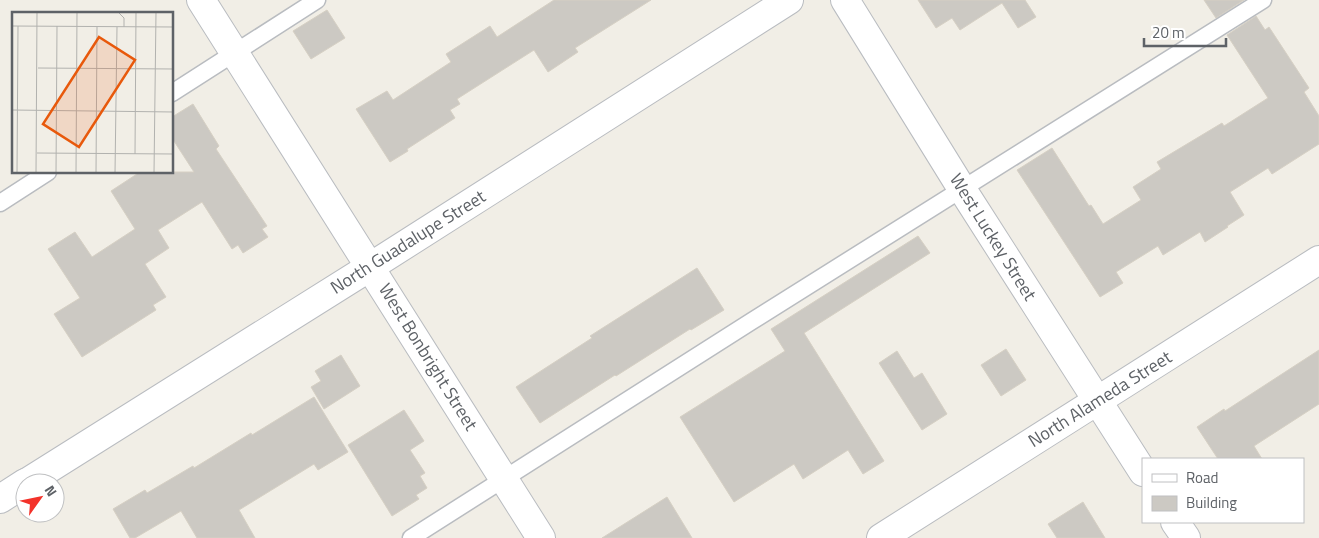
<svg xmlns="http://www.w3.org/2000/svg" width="1319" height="538" viewBox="0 0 1319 538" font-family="'Titillium Web',sans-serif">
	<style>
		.building { fill: #ccc9c3; stroke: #d6d0c4 }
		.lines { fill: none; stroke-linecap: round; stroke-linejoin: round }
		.lane-casing { stroke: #b9bcc0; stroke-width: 19 }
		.street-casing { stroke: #b9bcc0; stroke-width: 30 }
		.lane { stroke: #fff; stroke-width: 16 }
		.street { stroke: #fff; stroke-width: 28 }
		.labels { text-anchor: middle; stroke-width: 4.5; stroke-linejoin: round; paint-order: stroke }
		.street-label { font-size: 18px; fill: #5e6267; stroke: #fff }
		.inset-road { fill: none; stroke: #b2b2af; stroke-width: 1 }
		.view { fill: #e8590c; fill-opacity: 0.15; stroke: #e8590c; stroke-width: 2.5 }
		.inset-edge { fill: none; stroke: #5e6267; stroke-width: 2.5 }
	</style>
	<rect width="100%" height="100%" fill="#f1eee6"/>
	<g class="building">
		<polygon points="554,0 651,0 575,48 578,52 548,72 534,50 457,99 460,104 450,110 455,118 407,149 408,151 390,162 356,109 387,91 393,100 451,62 446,54 490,26 497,37"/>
		<polygon points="918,0 1025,0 1036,17 1018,28 1002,3 960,30 952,18 936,28"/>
		<polygon points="1204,0 1244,0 1216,18"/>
		<polygon points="327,10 345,38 311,59 293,31"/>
		<polygon points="1256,16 1265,30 1269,27 1309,88 1304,92 1319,116 1319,144 1272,174 1268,168 1230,192 1244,215 1227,226 1228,227 1205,242 1200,232 1163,255 1158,246 1116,272 1123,283 1100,297 1017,170 1052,148 1089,206 1091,205 1103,224 1141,200 1133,187 1161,169 1157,162 1222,123 1224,126 1268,98 1227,35"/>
		<polygon points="193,104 219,146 216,149 267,226 262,229 268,237 243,253 238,245 232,249 202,202 158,230 169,248 145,264 166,297 153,305 156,310 82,357 54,314 80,298 48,249 75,232 92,257 135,229 111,191 140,172 194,172 172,138 172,117"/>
		<polygon points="918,236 930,253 804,333 884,461 863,474 848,450 803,479 794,464 734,502 680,417 785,351 771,329"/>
		<polygon points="697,268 724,310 691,330 690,329 616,376 615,375 540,423 516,387 592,338 590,336"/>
		<polygon points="1006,349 1026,380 1001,396 981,365"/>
		<polygon points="1319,350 1319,404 1254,446 1262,459 1218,459 1197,427 1224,409 1225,411"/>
		<polygon points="897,351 914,378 922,373 947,414 922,430 879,363"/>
		<polygon points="341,355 360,386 324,409 311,387 321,381 315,371"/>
		<polygon points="314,397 348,452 318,470 314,464 239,510 255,538 197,538 181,511 135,538 130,538 113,509 145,490 147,493 193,466 194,468 251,433 252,435"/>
		<polygon points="404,410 424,441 410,450 425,473 420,476 427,488 416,495 419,499 392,516 348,445"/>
		<polygon points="667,497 692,538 602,538"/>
		<polygon points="1083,502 1105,538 1057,538 1048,524"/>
	</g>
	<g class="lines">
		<defs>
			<g id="lane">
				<polyline points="172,93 317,0"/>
				<polyline points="0,203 48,172"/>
				<polyline points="411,538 752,321 1263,0"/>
			</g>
			<g id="street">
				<polyline points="201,0 541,538"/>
				<polyline points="845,0 962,189 1143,472"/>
				<polyline points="26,483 370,267 789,0"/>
				<polyline points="0,499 25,483"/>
				<polyline points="1175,522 1186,538"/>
				<polyline points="881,538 1319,260"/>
			</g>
		</defs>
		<use href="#lane" class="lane-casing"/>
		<use href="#street" class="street-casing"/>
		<use href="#lane" class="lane"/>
		<use href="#street" class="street"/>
	</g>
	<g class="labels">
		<g class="street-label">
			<text transform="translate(993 237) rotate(58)" y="6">West Luckey Street</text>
			<text transform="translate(408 242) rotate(-32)" y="6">North Guadalupe Street</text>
			<text transform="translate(428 357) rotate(58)" y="6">West Bonbright Street</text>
			<text transform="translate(1100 399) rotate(-32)" y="6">North Alameda Street</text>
		</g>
	</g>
	<g transform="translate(12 12)">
		<rect width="161" height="161" fill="#f1eee6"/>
		<path class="inset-road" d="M 106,0 L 112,6 L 112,15M 0,14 L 162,15M 26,56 L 162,57M 0,98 L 162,100M 25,141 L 162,142M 123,142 L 124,0M 5,161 L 6,14M 24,161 L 25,0M 44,161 L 45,14M 64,161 L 65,0M 84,161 L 85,15M 103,161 L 105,15M 142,161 L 144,0"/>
		<path class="view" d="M 87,25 L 123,48 L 67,135 L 31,112 Z"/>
		<rect width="161" height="161" class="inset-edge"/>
	</g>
	<rect x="1142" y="458" width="162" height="65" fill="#ffffff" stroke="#bfc0c2"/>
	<rect x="1152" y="474" width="25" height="8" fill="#ffffff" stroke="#bfc0c2"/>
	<text x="1186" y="483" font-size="15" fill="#5e6267">Road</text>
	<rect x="1152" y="496" width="25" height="15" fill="#ccc9c3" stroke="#bfc0c2"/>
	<text x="1186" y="508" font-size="15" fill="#5e6267">Building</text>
	<g transform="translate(40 498) rotate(57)"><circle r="24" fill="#ffffff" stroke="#bfc0c2"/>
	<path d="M0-4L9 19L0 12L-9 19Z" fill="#f3322a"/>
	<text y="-8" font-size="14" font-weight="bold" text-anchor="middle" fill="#5e6267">N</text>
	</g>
	<path d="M1144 38v8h82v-8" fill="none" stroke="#5e6267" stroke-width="2.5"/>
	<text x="1152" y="38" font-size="15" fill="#5e6267" stroke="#ffffff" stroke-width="4" paint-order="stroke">20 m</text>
</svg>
